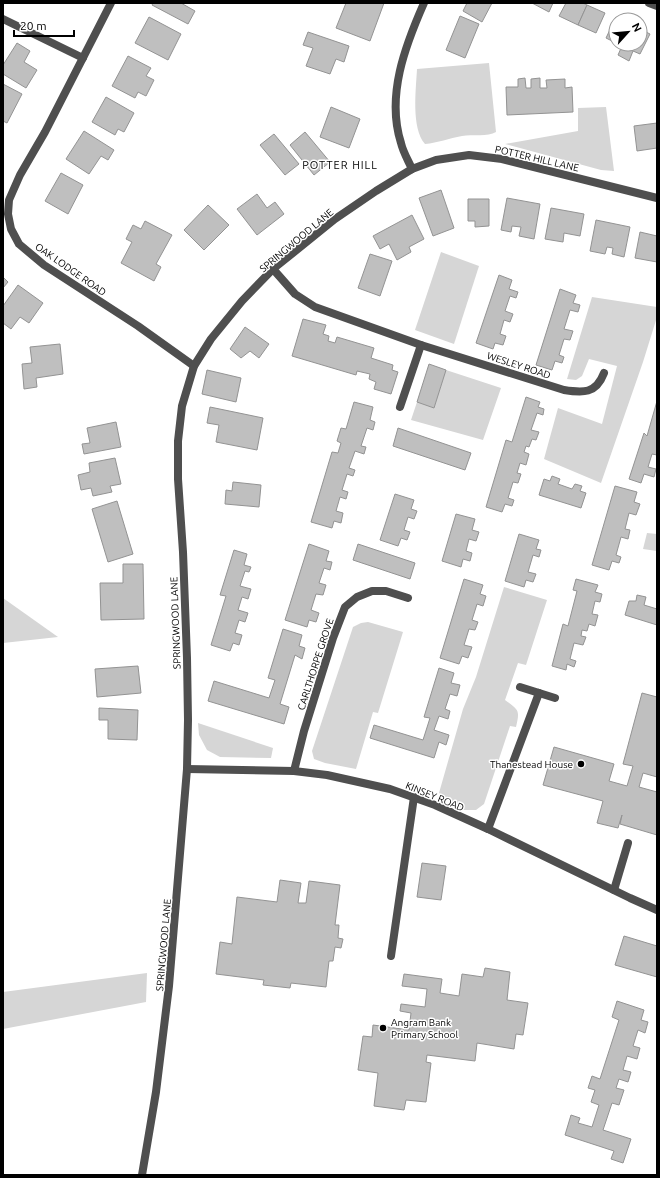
<svg xmlns="http://www.w3.org/2000/svg" width="660" height="1178" viewBox="0 0 660 1178" font-family="Ubuntu,sans-serif">
	<style>
		.green { fill: #d6d6d6 }
		.building { fill: #bfbfbf; stroke: #939393 }
		.lines { fill: none; stroke-linecap: round; stroke-linejoin: round }
		.lane { stroke: #4f4f4f; stroke-width: 8 }
		.street { stroke: #4f4f4f; stroke-width: 8 }
		.poi-dot { fill: #000; stroke: #fff; stroke-width: 1.5 }
		.labels { text-anchor: middle; stroke-width: 3; stroke-linejoin: round; paint-order: stroke }
		.street-label { font-size: 10px; fill: #000; stroke: #fff }
		.poi-label { font-size: 10px; fill: #000; stroke: #fff; text-anchor: end }
		.neighbourhood-label { font-size: 11px; letter-spacing: 1px; fill: #000; stroke: #fff }
	</style>
	<rect width="100%" height="100%" fill="#fff"/>
	<g class="green">
		<path d="M 489,63 L 496,132 C 488,137 472,134 462,136 C 449,138 438,143 425,144 C 411,128 416,89 417,69 Z"/>
		<polygon points="606,107 614,171 601,170 505,144 578,131 578,108"/>
		<polygon points="441,252 479,266 454,344 415,330"/>
		<polygon points="592,297 657,307 657,317 643,362 601,483 544,459 558,408 602,424 617,366 589,359 582,376 576,380 567,379"/>
		<polygon points="446,370 501,388 483,440 411,420 417,402 434,408"/>
		<polygon points="647,533 657,534 657,551 643,549"/>
		<path d="M 504,587 L 547,600 L 526,665 L 518,663 L 505,700 C 519,710 520,710 516,727 L 510,726 L 484,804 L 476,810 L 464,810 L 439,793 L 463,709 L 476,677 Z"/>
		<polygon points="3,598 58,637 3,643"/>
		<polygon points="368,622 403,632 378,713 373,712 356,769 325,763 314,759 312,751 353,627 361,623"/>
		<polygon points="198,723 273,748 271,758 220,757 207,750 199,735"/>
		<polygon points="147,973 146,1002 3,1029 3,992"/>
	</g>
	<g class="building">
		<polygon points="153,3 181,3 195,11 188,24 152,5"/>
		<polygon points="346,3 384,3 370,41 336,28"/>
		<polygon points="467,3 492,3 482,22 463,11"/>
		<polygon points="532,3 553,3 549,12"/>
		<polygon points="566,3 583,3 587,5 578,25 559,16"/>
		<polygon points="587,5 605,13 596,33 578,25"/>
		<polygon points="460,16 479,24 465,58 446,50"/>
		<polygon points="149,17 181,34 168,60 135,43"/>
		<polygon points="616,17 621,20 616,20 616,43 606,38"/>
		<polygon points="640,29 650,34 640,54 633,51 629,61 618,55 622,46 618,44 640,44"/>
		<polygon points="308,32 349,46 344,62 336,59 330,74 306,66 313,48 303,45"/>
		<polygon points="17,43 30,51 24,62 37,70 26,88 3,74 3,65"/>
		<polygon points="128,56 151,68 146,76 154,80 146,96 138,92 135,98 112,86"/>
		<polygon points="525,78 526,88 531,88 531,79 540,78 540,88 547,88 546,80 565,79 565,88 572,87 573,112 507,115 506,87 518,87 518,79"/>
		<polygon points="3,84 22,94 7,123 3,121"/>
		<polygon points="106,97 134,113 124,132 118,129 115,135 92,122"/>
		<polygon points="331,107 360,119 349,148 320,137"/>
		<polygon points="657,123 657,148 637,151 634,126"/>
		<polygon points="84,131 114,150 108,160 101,156 89,174 66,159"/>
		<polygon points="305,132 330,162 314,175 290,145"/>
		<polygon points="274,134 299,164 285,175 260,145"/>
		<polygon points="61,173 83,185 68,214 45,201"/>
		<polygon points="441,190 454,228 433,236 419,198"/>
		<polygon points="257,194 267,208 275,202 284,214 257,235 237,209"/>
		<polygon points="507,198 540,204 534,239 519,236 521,227 512,226 511,232 501,230"/>
		<polygon points="468,199 489,199 489,226 475,227 475,221 468,221"/>
		<polygon points="208,205 229,225 204,250 184,230"/>
		<polygon points="551,208 584,214 580,236 564,233 563,242 545,239"/>
		<polygon points="412,215 424,239 409,247 411,252 397,260 389,244 380,249 373,236"/>
		<polygon points="596,220 630,227 624,257 612,254 613,248 607,247 605,254 590,251"/>
		<polygon points="145,221 172,235 156,264 161,267 154,281 121,263 132,242 126,239 133,225 141,229"/>
		<polygon points="640,232 657,236 657,262 635,258"/>
		<polygon points="370,254 392,261 380,296 358,288"/>
		<polygon points="499,275 512,280 509,289 518,292 516,298 510,296 505,311 513,314 510,322 504,320 500,334 506,336 503,345 495,343 493,349 476,343"/>
		<polygon points="3,277 8,282 3,288"/>
		<polygon points="18,285 43,303 29,323 20,317 11,329 3,323 3,306"/>
		<polygon points="560,289 576,295 573,303 580,305 578,312 570,310 564,329 573,331 570,340 564,339 559,355 564,357 562,363 555,361 552,370 536,365"/>
		<polygon points="303,319 326,325 323,334 329,336 328,341 335,343 337,337 374,348 371,358 393,365 392,370 398,372 391,394 374,389 376,382 369,379 370,374 357,371 356,375 292,356"/>
		<polygon points="245,327 269,344 259,358 250,351 241,358 230,349"/>
		<polygon points="60,344 63,374 36,378 37,387 24,389 22,364 32,363 30,347"/>
		<polygon points="429,364 446,370 434,408 417,402"/>
		<polygon points="207,370 241,378 236,402 202,394"/>
		<polygon points="526,397 540,402 538,407 544,409 543,415 537,413 531,430 539,432 536,440 532,439 529,447 526,446 524,452 529,454 526,465 520,463 517,473 521,474 518,483 513,482 508,498 514,500 512,506 505,504 502,512 486,507 506,440 512,442"/>
		<polygon points="657,401 657,455 652,454 648,467 656,469 654,477 644,474 641,483 629,479 644,433 647,436"/>
		<polygon points="354,402 373,407 370,420 375,422 373,430 367,428 361,446 366,447 364,454 355,451 349,468 355,470 353,476 347,474 342,490 348,492 346,499 340,497 336,511 343,513 341,523 334,521 332,528 311,522 332,452 338,453 341,443 337,441 341,428 346,429"/>
		<polygon points="210,407 263,418 257,450 216,442 219,425 207,423"/>
		<polygon points="116,422 121,447 84,454 82,444 90,443 87,428"/>
		<polygon points="398,428 471,453 465,470 393,446"/>
		<polygon points="115,458 121,484 110,486 112,492 93,496 91,488 81,490 78,475 90,472 89,463"/>
		<polygon points="552,476 560,479 558,484 572,489 575,484 582,486 580,491 586,493 581,508 539,495 544,479 550,481"/>
		<polygon points="233,482 261,485 259,507 225,504 226,490 232,491"/>
		<polygon points="615,486 637,492 634,502 640,504 636,515 629,513 625,529 630,530 628,539 621,537 616,555 621,557 619,563 612,561 609,570 592,565"/>
		<polygon points="395,494 414,500 411,509 417,511 414,519 408,517 404,530 410,532 407,540 401,538 398,546 380,540"/>
		<polygon points="117,501 133,554 108,562 92,509"/>
		<polygon points="456,514 475,519 472,530 479,532 476,541 469,539 466,551 472,553 470,561 463,559 461,567 442,561"/>
		<polygon points="519,534 539,540 536,549 541,550 539,557 533,555 528,572 536,574 533,582 526,580 524,587 505,581"/>
		<polygon points="309,544 329,551 326,561 332,562 330,570 324,568 319,583 326,585 323,595 316,594 311,610 319,613 316,622 309,620 307,627 285,620"/>
		<polygon points="358,544 415,563 410,579 353,560"/>
		<polygon points="234,550 247,554 244,565 251,567 249,572 245,571 240,586 251,589 248,599 242,597 238,610 248,613 245,622 239,620 235,633 242,635 239,645 233,643 230,651 211,645 226,596 220,595"/>
		<polygon points="123,564 143,564 144,619 101,620 100,583 123,583"/>
		<polygon points="464,579 483,585 480,594 486,596 483,606 477,604 472,620 478,622 475,630 469,629 464,645 472,647 468,658 462,656 459,664 440,658"/>
		<polygon points="576,579 598,585 595,592 602,594 600,602 595,601 592,614 598,615 595,626 589,624 587,631 582,630 581,636 586,637 583,645 574,643 570,659 576,661 574,667 567,664 566,670 552,666 563,624 568,626 577,591 573,590"/>
		<polygon points="637,595 646,597 644,605 657,609 657,625 625,615 629,601 636,601"/>
		<polygon points="283,629 302,635 299,646 305,648 302,659 295,655 280,704 289,707 284,724 208,701 214,681 269,698 275,680 268,678"/>
		<polygon points="138,666 141,693 97,697 95,669"/>
		<polygon points="439,668 454,673 451,683 460,685 457,696 450,694 445,709 450,711 448,719 439,716 434,730 449,735 446,745 439,742 434,758 370,738 374,725 423,740 430,718 424,717"/>
		<polygon points="642,693 657,697 657,777 643,773 639,787 657,792 657,835 620,824 622,815 618,828 597,823 603,801 543,785 554,747 614,764 609,781 627,786 633,766 623,764"/>
		<polygon points="99,708 138,710 137,740 108,739 108,720 99,720"/>
		<polygon points="422,863 446,866 441,900 417,897"/>
		<polygon points="280,880 301,883 298,903 306,903 309,881 340,885 335,925 339,925 338,938 343,939 341,948 335,947 333,961 329,961 326,987 291,983 290,988 263,985 264,980 216,974 220,942 232,944 237,897 277,902"/>
		<polygon points="624,936 657,946 657,977 615,965"/>
		<polygon points="485,968 510,972 507,1000 528,1003 523,1035 516,1034 514,1049 477,1043 475,1061 427,1055 426,1062 431,1063 426,1102 406,1100 404,1110 374,1106 378,1073 358,1070 363,1036 372,1037 373,1025 409,1030 411,1013 400,1011 401,1004 425,1007 427,989 402,986 404,974 442,979 440,993 459,996 462,974 483,977"/>
		<polygon points="617,1001 644,1010 641,1020 648,1022 645,1033 638,1030 633,1046 640,1048 637,1059 627,1056 623,1070 631,1072 628,1082 619,1079 616,1088 624,1090 619,1105 612,1103 603,1130 631,1139 623,1163 611,1159 614,1151 565,1135 571,1115 580,1118 578,1123 592,1127 599,1105 591,1102 595,1090 588,1088 592,1076 600,1079 619,1020 612,1017"/>
	</g>
	<g class="lines">
		<g class="lane">
			<polyline points="614,890 628,843"/>
			<polyline points="391,956 414,797"/>
		</g>
		<g class="street">
			<polyline points="111,3 45,132 20,175 9,200 8,214 11,229 19,244 44,265 138,326 194,366"/>
			<polyline points="649,3 657,6"/>
			<polyline points="3,19 83,58"/>
			<path d="M 412,169 C 408,160 403,152 401,143 C 386,96 405,46 424,3"/>
			<path d="M 273,269 L 295,294 L 315,307 L 421,345 L 564,390 C 583,393 596,394 604,373"/>
			<polyline points="400,407 421,345"/>
			<polyline points="520,687 555,698"/>
			<polyline points="187,769 294,771 327,775 390,789 435,805 488,829 630,898 657,910"/>
			<polyline points="294,771 304,731 333,638 345,607 357,597 372,591 386,591 408,598"/>
			<polyline points="488,829 539,693"/>
			<polyline points="142,1175 156,1092 169,986 187,769 188,720 187,658 183,552 178,479 178,441 182,406 194,366 211,339 242,301 273,269 335,219 376,191 412,169 436,160 469,155 502,159 657,198"/>
		</g>
	</g>
	<g class="poi-dot">
		<circle cx="581" cy="764" r="4"/>
		<circle cx="383" cy="1028" r="4"/>
	</g>
	<g class="labels">
		<g class="street-label">
			<text transform="translate(537 158) rotate(13)" y="4">POTTER HILL LANE</text>
			<text transform="translate(296 240) rotate(-40)" y="4">SPRINGWOOD LANE</text>
			<text transform="translate(71 269) rotate(35)" y="4">OAK LODGE ROAD</text>
			<text transform="translate(519 365) rotate(18)" y="4">WESLEY ROAD</text>
			<text transform="translate(175 623) rotate(-92)" y="4">SPRINGWOOD LANE</text>
			<text transform="translate(315 664) rotate(-72)" y="4">CARLTHORPE GROVE</text>
			<text transform="translate(435 796) rotate(22)" y="4">KINSEY ROAD</text>
			<text transform="translate(163 945) rotate(-85)" y="4">SPRINGWOOD LANE</text>
		</g>
		<g class="poi-label">
			<text x="573" y="768">Thanestead House</text>
			<text x="391" y="1026" text-anchor="start">Angram Bank<tspan x="391" dy="12">Primary School</tspan></text>
		</g>
		<g class="neighbourhood-label">
			<text x="340" y="169">POTTER HILL</text>
		</g>
	</g>
	<rect width="660" height="1178" fill="none" stroke="#000000" stroke-width="8"/>
	<g transform="translate(628 32) rotate(63)"><circle r="19" fill="#ffffff" stroke="#999999"/>
	<path d="M0-3L7 15L0 10L-7 15Z" fill="#000000"/>
	<text y="-6" font-size="11" font-weight="bold" text-anchor="middle" fill="#000000">N</text>
	</g>
	<path d="M14 30v6h60v-6" fill="none" stroke="#000000" stroke-width="2"/>
	<text x="20" y="30" font-size="12" fill="#000000" stroke="#ffffff" stroke-width="3" paint-order="stroke">20 m</text>
</svg>
